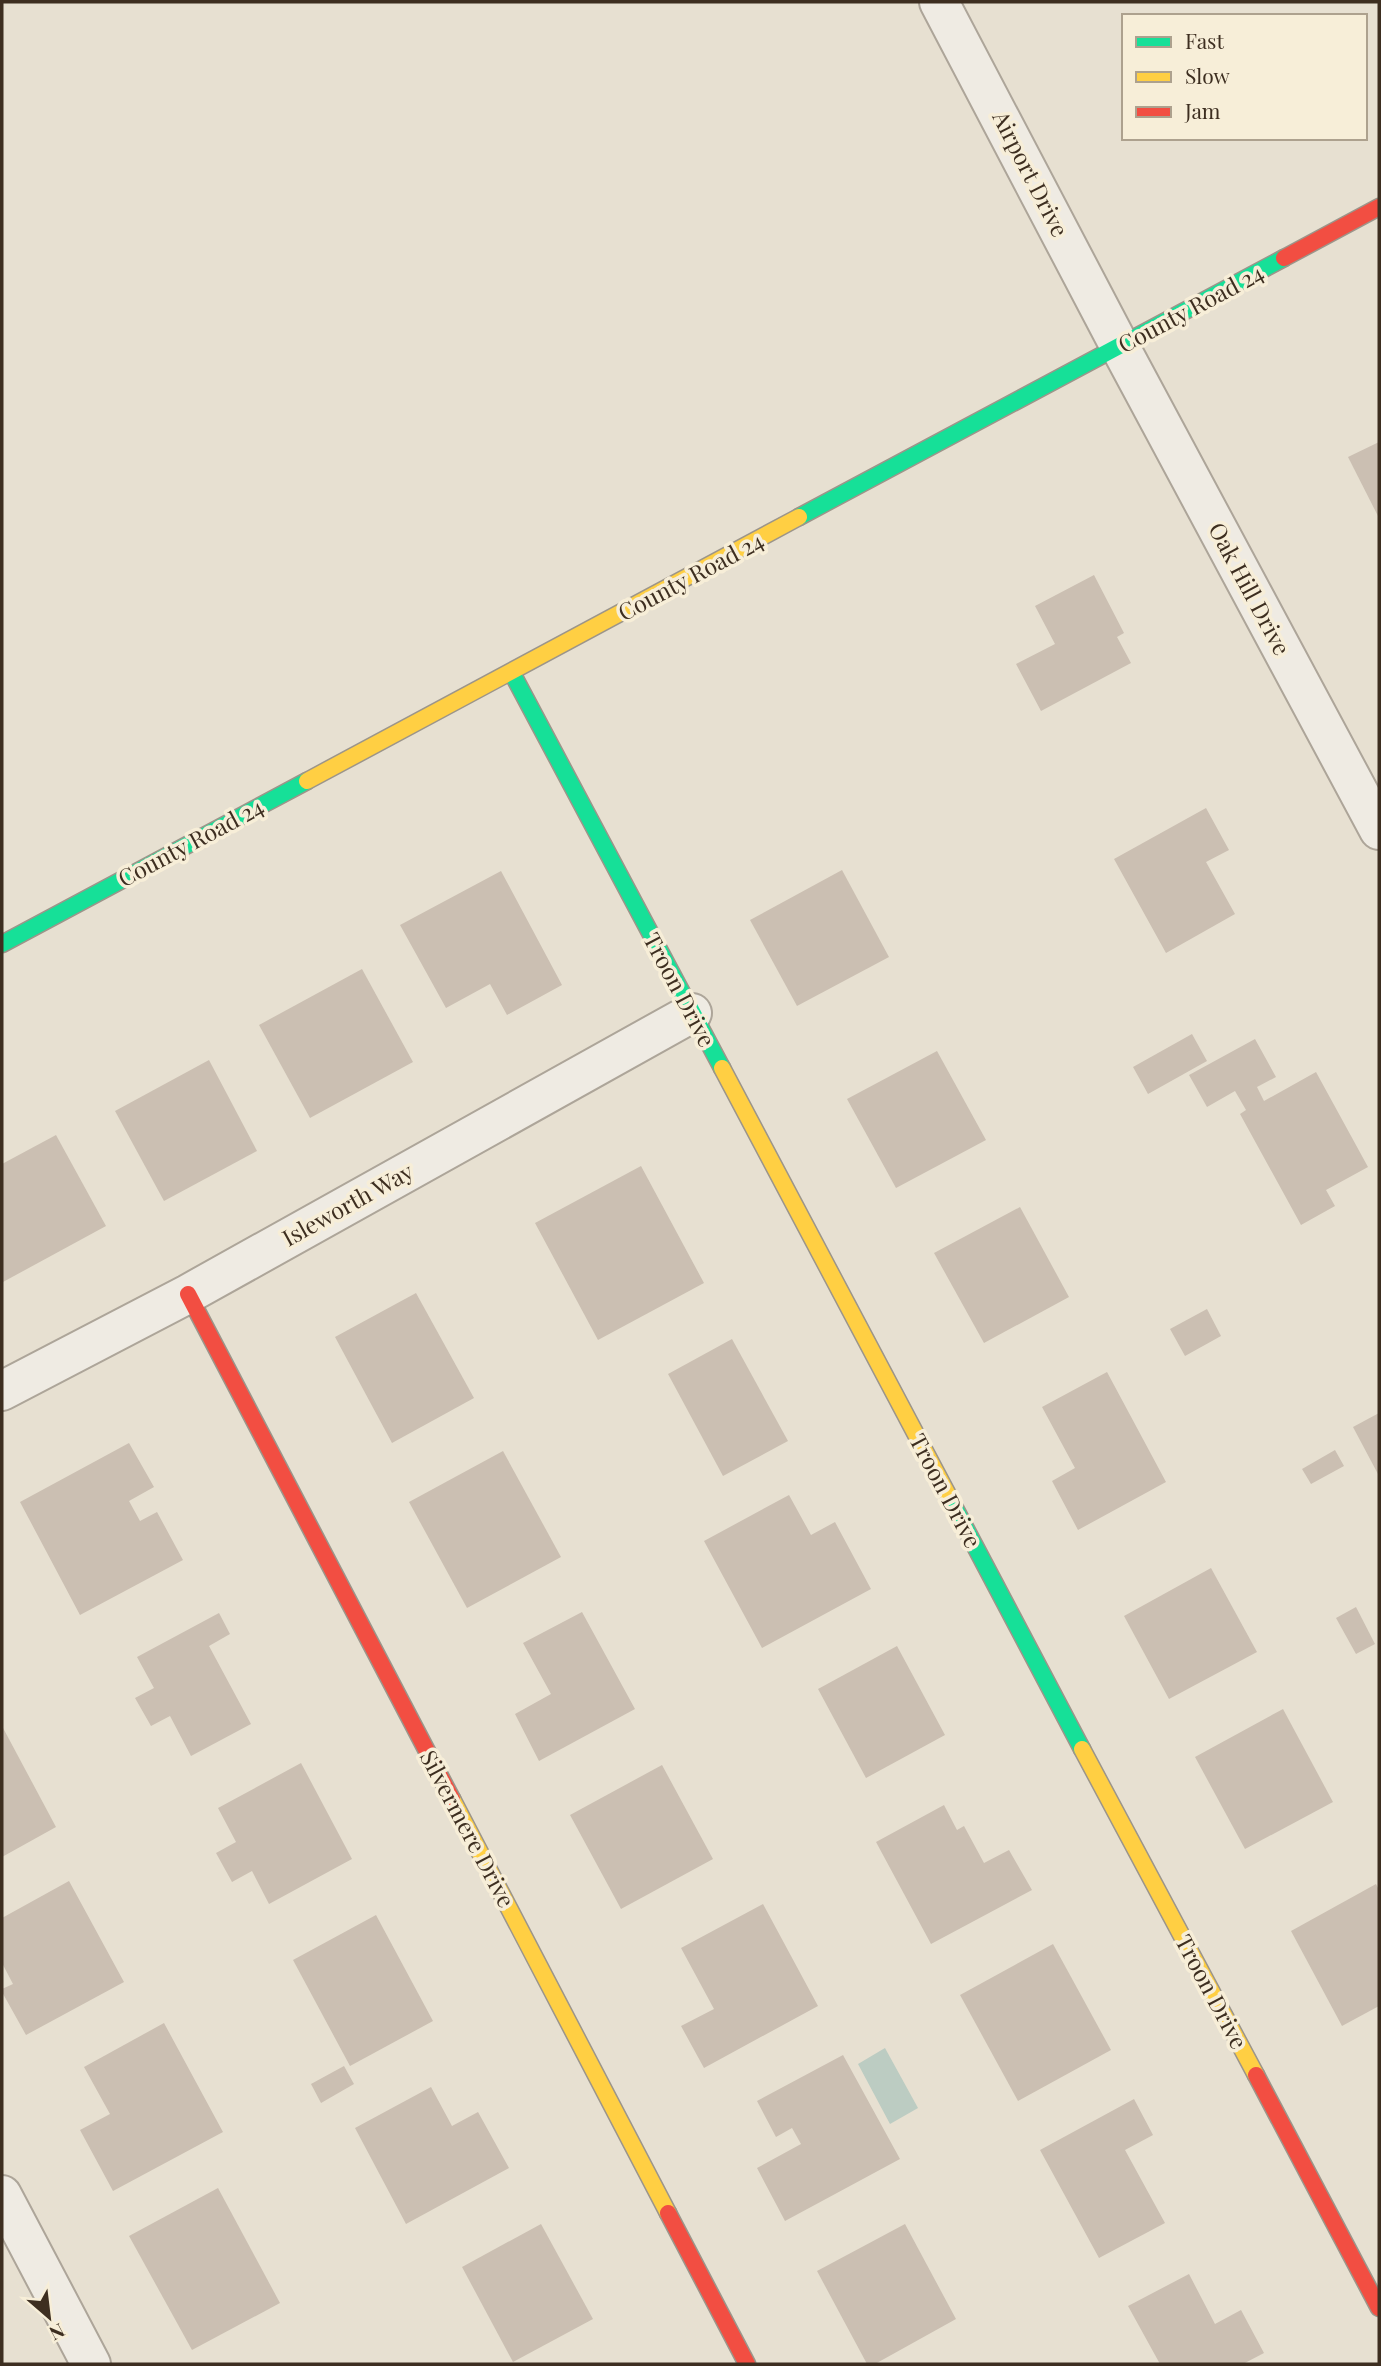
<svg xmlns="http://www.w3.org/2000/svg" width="1381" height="2366" viewBox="0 0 1381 2366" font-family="'Playfair Display',serif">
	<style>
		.water { fill: #bcccc2 }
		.building { fill: #cbbfb2 }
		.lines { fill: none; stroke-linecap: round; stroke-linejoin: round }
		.street-casing { stroke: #ada599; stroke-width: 42 }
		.fast-casing { stroke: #9c958a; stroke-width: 19 }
		.slow-casing { stroke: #9c958a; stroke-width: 19 }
		.jam-casing { stroke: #9c958a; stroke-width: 19 }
		.street { stroke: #efebe3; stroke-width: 38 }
		.fast { stroke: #16e098; stroke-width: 16 }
		.slow { stroke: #ffcf43; stroke-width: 16 }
		.jam { stroke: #f24e42; stroke-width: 16 }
		.labels { text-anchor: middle; stroke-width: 7; stroke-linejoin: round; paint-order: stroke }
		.street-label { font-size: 23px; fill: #3d2e20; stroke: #f7eed8 }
	</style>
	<rect width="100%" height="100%" fill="#e7e0d1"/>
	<polygon class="water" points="885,2048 918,2108 890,2124 858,2064"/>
	<g class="building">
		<polygon points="1379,442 1379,518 1348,457"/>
		<polygon points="1094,575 1124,633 1117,637 1131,663 1041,711 1016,664 1055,644 1035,606"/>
		<polygon points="1206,808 1229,850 1206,862 1235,914 1166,953 1114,859"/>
		<polygon points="842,870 889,957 797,1006 750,920"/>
		<polygon points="501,871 562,985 507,1015 490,984 446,1008 400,925"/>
		<polygon points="362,969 413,1062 310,1118 259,1025"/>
		<polygon points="1192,1034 1207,1061 1148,1094 1133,1067"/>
		<polygon points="1255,1039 1276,1077 1257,1087 1264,1101 1316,1072 1368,1167 1326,1190 1335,1206 1301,1225 1240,1114 1246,1110 1235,1091 1207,1107 1189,1075"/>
		<polygon points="937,1051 986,1140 896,1188 847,1099"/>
		<polygon points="209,1060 257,1151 164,1201 115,1111"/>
		<polygon points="56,1135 106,1226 3,1282 2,1164"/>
		<polygon points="641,1166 704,1283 598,1340 535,1223"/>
		<polygon points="1020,1207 1069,1297 984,1343 934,1253"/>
		<polygon points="416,1293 474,1398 392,1443 335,1337"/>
		<polygon points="1207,1309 1221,1336 1185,1356 1170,1329"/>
		<polygon points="732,1339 788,1441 723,1476 668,1374"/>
		<polygon points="1107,1372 1166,1482 1078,1530 1052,1481 1075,1468 1042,1407"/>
		<polygon points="1379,1413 1379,1476 1353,1427"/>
		<polygon points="129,1443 154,1487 129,1501 140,1521 157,1512 183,1560 80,1615 20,1502"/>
		<polygon points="1335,1450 1344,1466 1311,1484 1302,1469"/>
		<polygon points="503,1451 561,1557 467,1608 409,1502"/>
		<polygon points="789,1495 811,1535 835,1522 871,1589 762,1648 704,1541"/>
		<polygon points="1211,1568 1257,1652 1169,1699 1124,1616"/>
		<polygon points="1356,1607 1375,1644 1356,1654 1336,1618"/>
		<polygon points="582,1612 635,1709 539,1761 515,1714 551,1694 523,1643"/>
		<polygon points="219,1613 230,1634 209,1646 251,1724 191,1756 170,1716 151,1726 135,1698 154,1688 137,1657"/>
		<polygon points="897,1646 945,1735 866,1778 818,1689"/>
		<polygon points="1283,1709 1333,1802 1245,1849 1195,1757"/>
		<polygon points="2,1726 56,1827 2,1857"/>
		<polygon points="301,1763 352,1859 269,1904 252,1871 232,1882 216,1853 236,1842 218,1808"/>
		<polygon points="662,1765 713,1859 621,1909 570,1815"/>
		<polygon points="944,1805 957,1830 964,1826 984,1863 1009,1850 1032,1890 931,1944 876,1842"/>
		<polygon points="69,1881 124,1982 26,2035 2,1992 2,1989 13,1984 2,1963 2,1918"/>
		<polygon points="1376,1884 1379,1890 1379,2006 1342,2026 1291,1931"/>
		<polygon points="763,1904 818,2006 704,2068 681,2026 714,2009 681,1948"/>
		<polygon points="376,1915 433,2021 350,2066 293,1960"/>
		<polygon points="1053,1944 1111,2050 1018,2101 960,1995"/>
		<polygon points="164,2023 223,2132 113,2191 80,2130 110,2114 84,2067"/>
		<polygon points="843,2055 900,2159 785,2221 757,2168 801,2144 792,2128 776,2137 757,2101"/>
		<polygon points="344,2066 354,2084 321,2103 311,2084"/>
		<polygon points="431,2087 452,2126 478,2112 509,2168 406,2224 355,2128"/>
		<polygon points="1134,2099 1153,2135 1125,2150 1165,2223 1099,2258 1040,2150"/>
		<polygon points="218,2188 280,2303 192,2350 129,2236"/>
		<polygon points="541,2224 593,2319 513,2362 462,2267"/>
		<polygon points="905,2224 956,2319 875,2364 867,2364 817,2271"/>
		<polygon points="1189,2274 1215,2324 1241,2310 1264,2353 1243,2364 1160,2364 1128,2306"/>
	</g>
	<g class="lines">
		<defs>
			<g id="street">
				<polyline points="939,2 1120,347 1379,830"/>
				<polyline points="2,1391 188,1294 692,1013"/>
				<polyline points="2,2195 91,2364"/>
			</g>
			<g id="fast">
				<polyline points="799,517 1284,258"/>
				<polyline points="512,673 722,1068"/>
				<polyline points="2,944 307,781"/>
				<polyline points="948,1495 1082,1749"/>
			</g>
			<g id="slow">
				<polyline points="307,781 799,517"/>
				<polyline points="722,1068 948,1495"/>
				<polyline points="1082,1749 1256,2075"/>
				<polyline points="452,1799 668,2213"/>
			</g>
			<g id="jam">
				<polyline points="1284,258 1379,207"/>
				<polyline points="188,1294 452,1799"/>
				<polyline points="1256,2075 1379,2308"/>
				<polyline points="668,2213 747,2364"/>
			</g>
		</defs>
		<use href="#street" class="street-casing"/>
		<use href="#fast" class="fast-casing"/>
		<use href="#slow" class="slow-casing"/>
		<use href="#jam" class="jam-casing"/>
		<use href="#street" class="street"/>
		<use href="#fast" class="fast"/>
		<use href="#slow" class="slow"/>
		<use href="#jam" class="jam"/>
	</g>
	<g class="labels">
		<g class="street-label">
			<text transform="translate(1030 174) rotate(63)" y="8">Airport Drive</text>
			<text transform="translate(1191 309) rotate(-28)" y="8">County Road 24</text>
			<text transform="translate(691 577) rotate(-28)" y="8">County Road 24</text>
			<text transform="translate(1249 589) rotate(62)" y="8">Oak Hill Drive</text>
			<text transform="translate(191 843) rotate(-28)" y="8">County Road 24</text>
			<text transform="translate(679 990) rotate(62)" y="8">Troon Drive</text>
			<text transform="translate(348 1205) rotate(-29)" y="8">Isleworth Way</text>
			<text transform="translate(945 1491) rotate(62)" y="8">Troon Drive</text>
			<text transform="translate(467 1829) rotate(62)" y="8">Silvermere Drive</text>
			<text transform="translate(1211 1992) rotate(62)" y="8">Troon Drive</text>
		</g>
	</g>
	<rect width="1381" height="2366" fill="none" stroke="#3d2e20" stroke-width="7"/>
	<rect x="1122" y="14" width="245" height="126" fill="#f7eed8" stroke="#ada18e" stroke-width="2"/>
	<rect x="1136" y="37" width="35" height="10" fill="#16e098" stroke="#ada18e" stroke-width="2"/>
	<text x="1185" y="49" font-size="21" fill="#3d2e20">Fast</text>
	<rect x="1136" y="72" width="35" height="10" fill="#ffcf43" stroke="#ada18e" stroke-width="2"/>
	<text x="1185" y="84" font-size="21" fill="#3d2e20">Slow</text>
	<rect x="1136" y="107" width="35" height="10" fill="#f24e42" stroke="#ada18e" stroke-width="2"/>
	<text x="1185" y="119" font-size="21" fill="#3d2e20">Jam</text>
	<g transform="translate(49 2317) rotate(152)" stroke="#f7eed8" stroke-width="5" paint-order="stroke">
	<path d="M0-5L12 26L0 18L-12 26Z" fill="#3d2e20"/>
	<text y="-10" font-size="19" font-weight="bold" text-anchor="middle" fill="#3d2e20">N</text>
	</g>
</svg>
